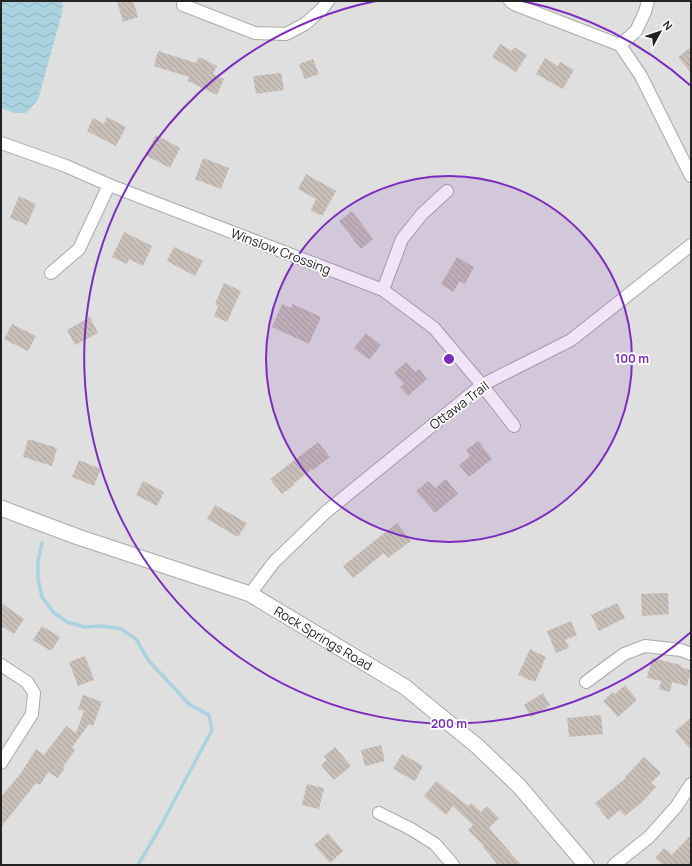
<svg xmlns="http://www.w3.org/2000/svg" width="692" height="866" viewBox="0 0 692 866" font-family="Manrope,sans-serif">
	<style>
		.residential { fill: #e0dfdf }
		.water { fill: url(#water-waves) }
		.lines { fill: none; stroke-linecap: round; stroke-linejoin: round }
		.stream { stroke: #aad3df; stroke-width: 3.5 }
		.building { fill: url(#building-back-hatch) }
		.minor-casing { stroke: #a9a9a9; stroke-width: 14 }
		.tertiary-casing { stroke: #a9a9a9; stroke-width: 17 }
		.minor { stroke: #fff; stroke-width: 12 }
		.tertiary { stroke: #fff; stroke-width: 15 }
		.ring { fill: none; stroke: #7b2cbf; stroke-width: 2 }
		.labels { text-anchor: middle; stroke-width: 3.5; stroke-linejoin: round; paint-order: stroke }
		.street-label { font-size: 13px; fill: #222; stroke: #fff }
		.centre { fill: #7b2cbf; stroke: #fff; stroke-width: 2 }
		.ring-label { font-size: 12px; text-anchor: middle; font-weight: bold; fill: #7b2cbf; stroke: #fff; stroke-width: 3.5; stroke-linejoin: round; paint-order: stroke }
	</style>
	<defs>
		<pattern id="water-waves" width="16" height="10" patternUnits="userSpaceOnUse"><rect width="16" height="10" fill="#aad3df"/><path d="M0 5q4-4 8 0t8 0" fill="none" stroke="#92b5bf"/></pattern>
		<pattern id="building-back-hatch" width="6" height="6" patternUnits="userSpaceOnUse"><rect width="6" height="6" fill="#c7bfb8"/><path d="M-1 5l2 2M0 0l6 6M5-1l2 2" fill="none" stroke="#aba49e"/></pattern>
	</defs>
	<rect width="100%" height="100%" fill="#f2efe9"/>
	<rect class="residential" x="1" y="1" width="690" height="864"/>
	<polygon class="water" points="1,1 63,1 62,13 38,100 26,113 14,113 1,108"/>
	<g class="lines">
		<polyline class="stream" points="42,543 38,561 38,579 42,597 53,612 67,622 85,627 103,626 121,629 136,639 149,661 189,704 209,715 212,730 158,831 138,865"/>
	</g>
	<g class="building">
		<polygon points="117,1 133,1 138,17 123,22"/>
		<polygon points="500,44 512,51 514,47 527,55 516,72 492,57"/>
		<polygon points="691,47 691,73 678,57"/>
		<polygon points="158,51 196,63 199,57 217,66 213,74 224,79 217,95 188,81 189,77 154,66"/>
		<polygon points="545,58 558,66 560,62 574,70 563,89 536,74"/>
		<polygon points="313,59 319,74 305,79 299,64"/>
		<polygon points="281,73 284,90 256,94 253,76"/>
		<polygon points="107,117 126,127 116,146 87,131 93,118 104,124"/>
		<polygon points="156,135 180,148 170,168 145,155"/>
		<polygon points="203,158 229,168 221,189 195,179"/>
		<polygon points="306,174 336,191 323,215 319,215 311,210 316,199 298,189"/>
		<polygon points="19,196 36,204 27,225 10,218"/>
		<polygon points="352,211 373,239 361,249 339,221"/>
		<polygon points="124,232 152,246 143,266 129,259 127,264 112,257"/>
		<polygon points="174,247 203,261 195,276 167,261"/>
		<polygon points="457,257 474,267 465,284 460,281 453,292 441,284"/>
		<polygon points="224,283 241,291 227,322 214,316 218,306 215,304"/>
		<polygon points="282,304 291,308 293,304 321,317 309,344 272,327"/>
		<polygon points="90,317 98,333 75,345 67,330"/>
		<polygon points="12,324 36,336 28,351 4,339"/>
		<polygon points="366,333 381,345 369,360 354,348"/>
		<polygon points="406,362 415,372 419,369 427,379 408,396 400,387 404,384 394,373"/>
		<polygon points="28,439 57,448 52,466 23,457"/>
		<polygon points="478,441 492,459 469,477 459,465 470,456 466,450"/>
		<polygon points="318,442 330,457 313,470 312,469 293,484 294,485 282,494 270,479"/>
		<polygon points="79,460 101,469 94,486 72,477"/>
		<polygon points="446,479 458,494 435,513 416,491 428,481 435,488"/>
		<polygon points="143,481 164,492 157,506 136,495"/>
		<polygon points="215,505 247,523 238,537 207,519"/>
		<polygon points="397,523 411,541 388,558 384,553 353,578 343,566"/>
		<polygon points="668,593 669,614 642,616 641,594"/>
		<polygon points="1,603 24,619 14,634 1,626"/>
		<polygon points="617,603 625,618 599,631 591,615"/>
		<polygon points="571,621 577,635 565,640 569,648 556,653 547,631"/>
		<polygon points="42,626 60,637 52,650 49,650 33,640"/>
		<polygon points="530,649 546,657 535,682 518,675"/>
		<polygon points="85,656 94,680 78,686 69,662"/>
		<polygon points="652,658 681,665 681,667 691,670 687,686 672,682 670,692 659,689 661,681 647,678"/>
		<polygon points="625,685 637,700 618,717 603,701 613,692 615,694"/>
		<polygon points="543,693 550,705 531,717 524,705"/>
		<polygon points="83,695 102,702 93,726 89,724 72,747 75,750 63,767 65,768 58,778 48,772 40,785 36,783 1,827 1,797 21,773 36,749 44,755 66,726 76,733 84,711 78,709"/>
		<polygon points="601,715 603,734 569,737 567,718"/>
		<polygon points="691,718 691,750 675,731"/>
		<polygon points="381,745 385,761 365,766 361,750"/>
		<polygon points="335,747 351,766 334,780 321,765 327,760 324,756"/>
		<polygon points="402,754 423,766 415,781 393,769"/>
		<polygon points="644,757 661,773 651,783 656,787 641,803 625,816 620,810 608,820 595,803 626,778 625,777"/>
		<polygon points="436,781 468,806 471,803 481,812 487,806 499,818 489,828 521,865 498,865 483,847 484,846 468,830 473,825 453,806 446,815 424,796"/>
		<polygon points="307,784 324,788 319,809 302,805"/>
		<polygon points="328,833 343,851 330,863 314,845"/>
		<polygon points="691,835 691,865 663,865 655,858 664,848 672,855"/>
	</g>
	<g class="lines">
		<defs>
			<g id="minor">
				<polyline points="510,1 516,5 620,45 641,76 691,176"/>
				<polyline points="183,5 255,33 286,34 305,24 322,9 328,1"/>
				<polyline points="620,45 636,31 645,12 648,1"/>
				<polyline points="1,143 66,166 109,185 383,290 434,328 482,385 514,426"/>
				<polyline points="51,273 79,249 109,185"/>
				<polyline points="383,290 402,239 422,214 447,191"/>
				<polyline points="250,594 274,562 326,512 482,385 571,340 691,245"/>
				<polyline points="1,665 27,682 34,693 32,714 1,763"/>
				<polyline points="586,682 624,654 645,646 681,650 691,654"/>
				<polyline points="379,813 411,829 435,844 453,865"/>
				<polyline points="614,865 649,837 676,807 691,784"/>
			</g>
			<g id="tertiary">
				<path id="s1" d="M 1,508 L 78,537 L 250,594 L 405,687 L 477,746 L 519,786 L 586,865"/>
			</g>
		</defs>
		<use href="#minor" class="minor-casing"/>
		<use href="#tertiary" class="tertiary-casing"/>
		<use href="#minor" class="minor"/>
		<use href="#tertiary" class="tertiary"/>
	</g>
	<circle cx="449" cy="359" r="183" fill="#7b2cbf" fill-opacity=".12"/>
	<g class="ring">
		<circle cx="449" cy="359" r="183"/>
		<path d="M691 632A365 365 0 1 1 376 1M522 1A365 365 0 0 1 691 86"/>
	</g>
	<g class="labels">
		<g class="street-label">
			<text transform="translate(281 251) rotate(21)" y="5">Winslow Crossing</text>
			<text transform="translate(459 405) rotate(-37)" y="5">Ottawa Trail</text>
			<text dy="5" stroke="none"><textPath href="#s1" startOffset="349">Rock Springs Road</textPath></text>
		</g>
	</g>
	<circle cx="449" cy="359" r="6" class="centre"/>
	<g class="ring-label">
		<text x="632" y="363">100 m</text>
		<text x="449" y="728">200 m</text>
	</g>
	<rect width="692" height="866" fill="none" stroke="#222222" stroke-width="4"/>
	<g transform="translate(660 32) rotate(50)" stroke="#ffffff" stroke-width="3" paint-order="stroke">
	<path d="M0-3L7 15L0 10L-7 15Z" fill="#222222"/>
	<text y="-6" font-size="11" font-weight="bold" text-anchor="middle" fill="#222222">N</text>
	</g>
</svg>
